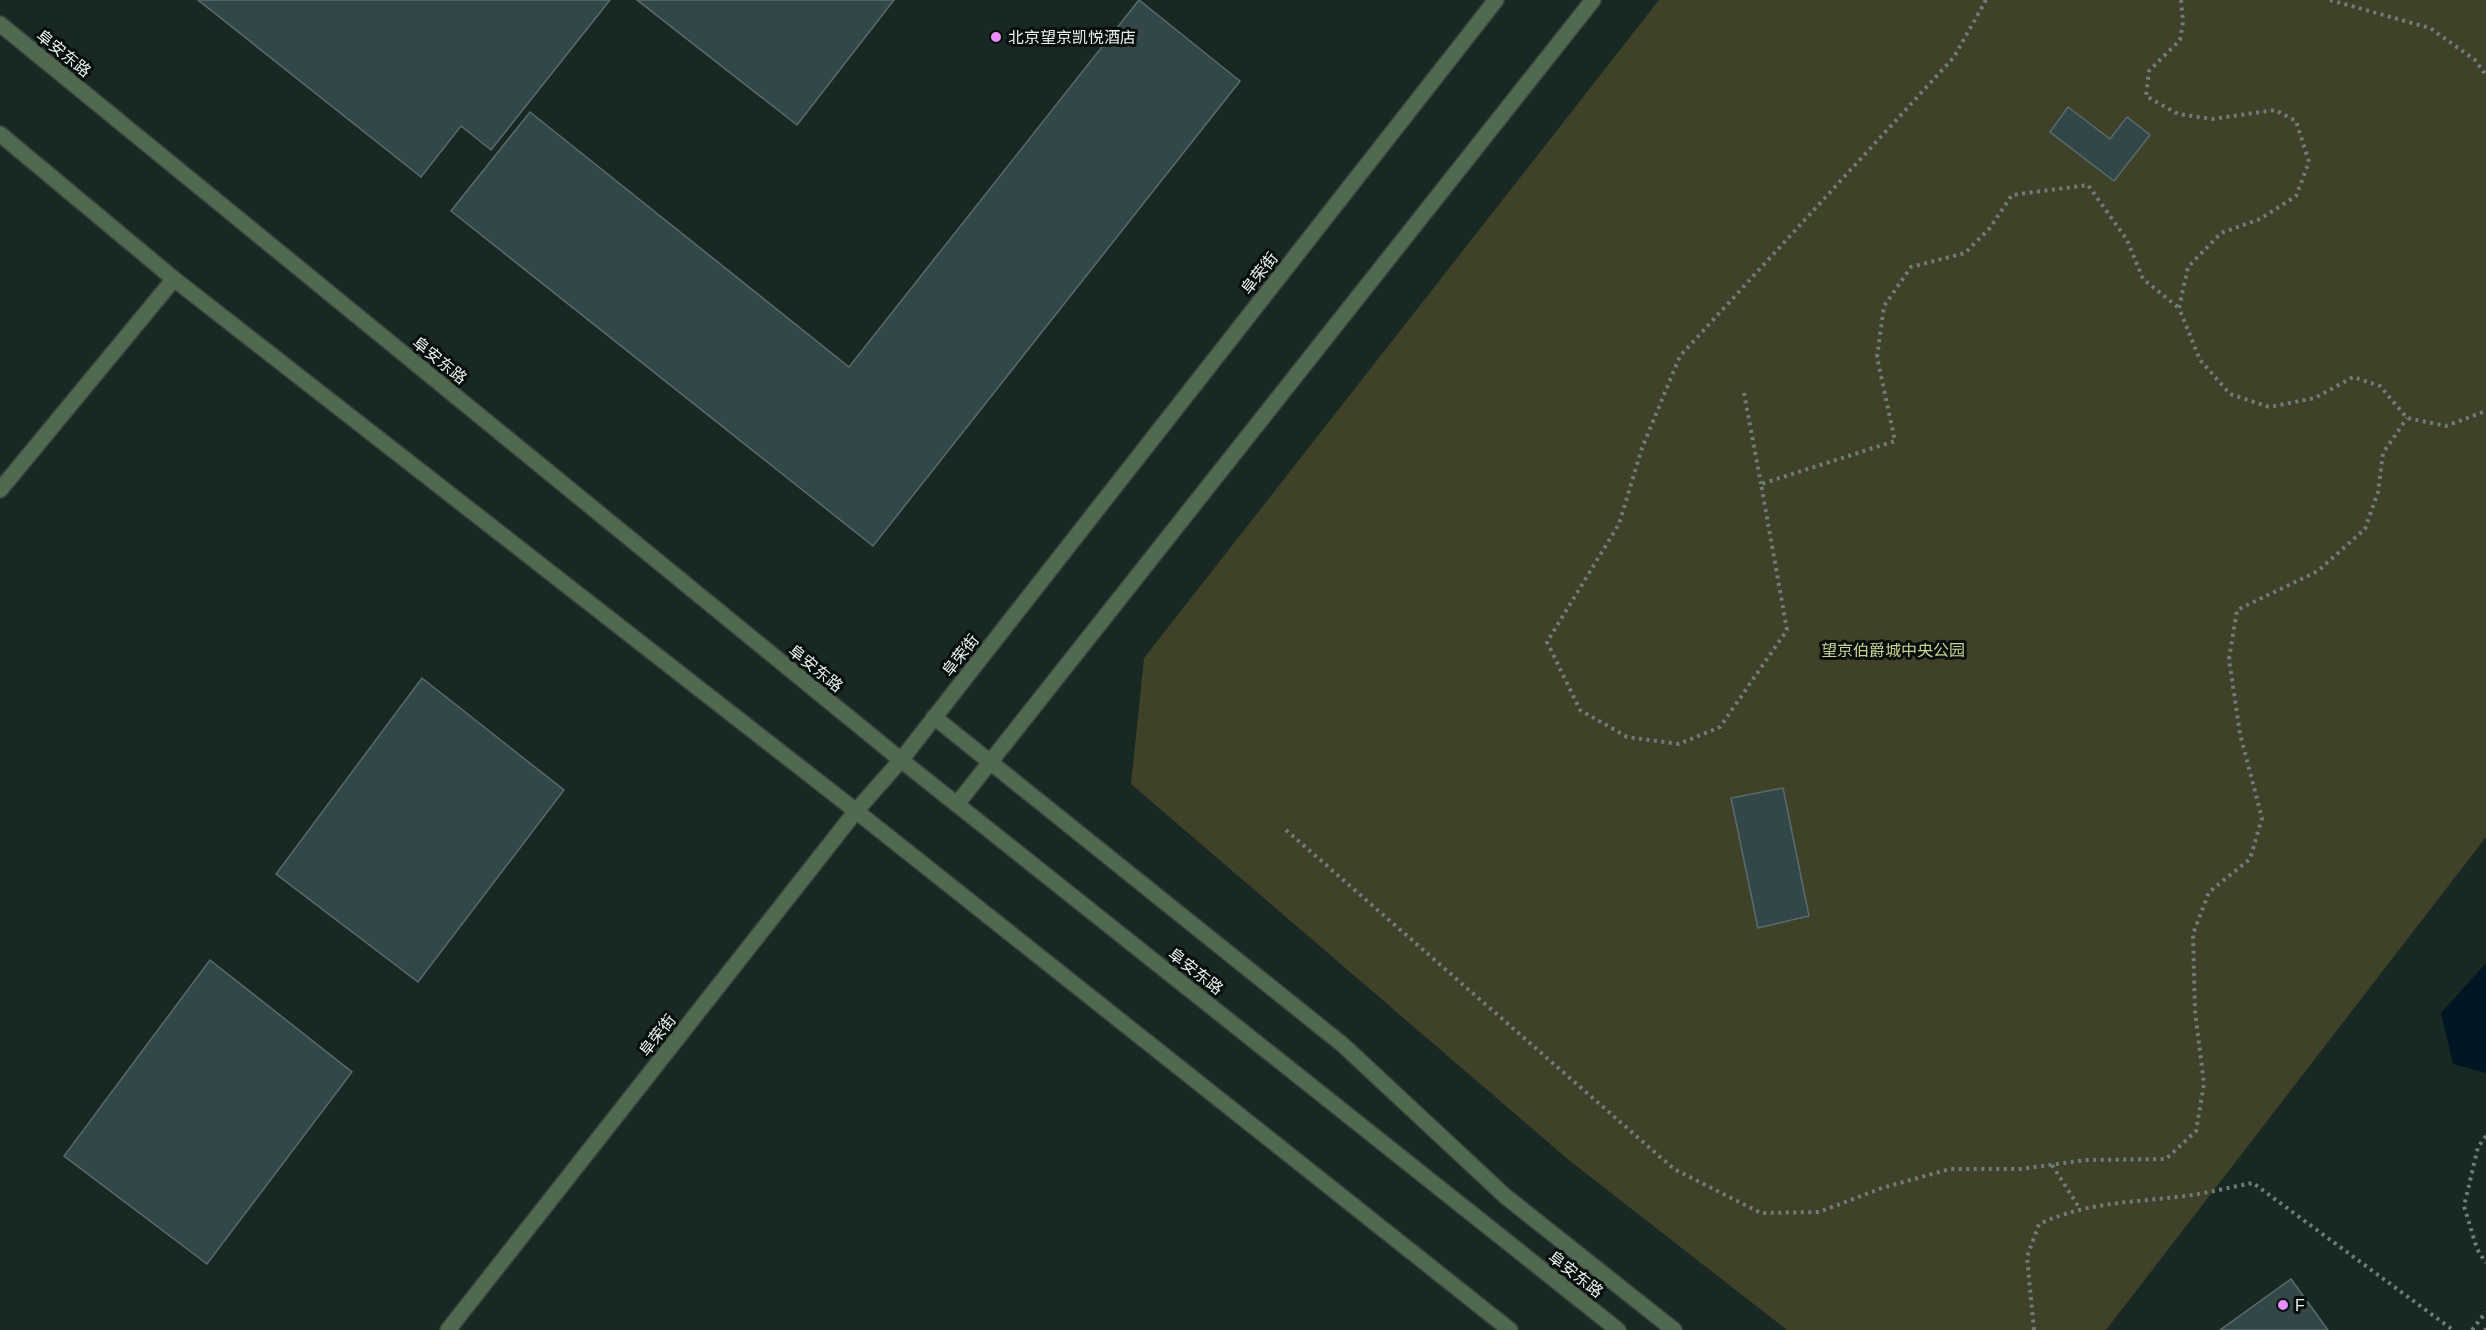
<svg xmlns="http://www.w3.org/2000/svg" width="2486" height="1330" viewBox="0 0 2486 1330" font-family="Arial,'Noto Sans SC',sans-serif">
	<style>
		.green { fill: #3f4229 }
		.water { fill: #001723 }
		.building { fill: #344748; stroke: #586c6d; stroke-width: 1.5 }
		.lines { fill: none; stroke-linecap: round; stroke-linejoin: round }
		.minor-casing { stroke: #35443f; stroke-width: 18 }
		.tertiary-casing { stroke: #35443f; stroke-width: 18 }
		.path { stroke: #6f7c78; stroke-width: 4; stroke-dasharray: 3 4.5; stroke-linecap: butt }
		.minor { stroke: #51694e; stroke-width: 15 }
		.tertiary { stroke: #51694e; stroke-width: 15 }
		.poi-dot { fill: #e98efe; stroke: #090f0d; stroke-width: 2 }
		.labels { text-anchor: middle; stroke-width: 6; stroke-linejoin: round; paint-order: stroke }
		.poi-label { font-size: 16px; fill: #e7f1ed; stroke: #090f0d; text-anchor: start }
		.street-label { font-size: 16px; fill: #e7f1ed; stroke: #090f0d }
		.park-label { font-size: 16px; fill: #ccd293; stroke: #090f0d }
	</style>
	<rect width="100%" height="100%" fill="#182823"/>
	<polygon class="green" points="1659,0 2486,0 2486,837 2106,1330 1787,1330 1570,1161 1131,784 1144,658"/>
	<polygon class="water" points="2486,963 2486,1073 2453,1064 2441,1013"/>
	<g class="building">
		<polygon points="198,0 610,0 491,150 461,126 421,177"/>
		<polygon points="637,0 894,0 797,125"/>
		<polygon points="1139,0 1240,81 873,546 451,211 530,112 849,367"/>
		<polygon points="2068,107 2110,139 2127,117 2150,135 2114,181 2050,132"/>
		<polygon points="422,678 564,790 418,982 276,874"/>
		<polygon points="1783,788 1809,916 1758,928 1731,798"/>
		<polygon points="210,960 352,1072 207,1264 64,1156"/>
		<polygon points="2291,1279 2328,1330 2220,1330"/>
	</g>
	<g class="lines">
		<defs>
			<g id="minor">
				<polyline points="0,490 174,279"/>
				<polyline points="934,717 1343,1045 1505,1196 1674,1330"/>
				<polyline points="957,804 1593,0"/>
			</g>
			<g id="tertiary">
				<polyline points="0,24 901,760 1618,1330"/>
				<polyline points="0,134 174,279 856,811 1510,1330"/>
				<polyline points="448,1330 856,811 901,760 1496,0"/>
			</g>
		</defs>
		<use href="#minor" class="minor-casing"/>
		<use href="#tertiary" class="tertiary-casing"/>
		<g class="path">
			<polyline points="1986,0 1954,57 1680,356 1642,448 1619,524 1547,642 1580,710 1627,737 1679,744 1720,727 1787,630 1761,484 1895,441 1877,357 1884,306 1911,267 1965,253 1990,228 2012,195 2088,185 2127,240 2143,279 2179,308"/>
			<polyline points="2181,0 2183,22 2180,40 2149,71 2146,96 2178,114 2212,119 2275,110 2296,121 2309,162 2296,196 2260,219 2221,233 2188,267 2179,308 2200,360 2230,394 2269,407 2315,398 2353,377 2380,386 2407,418 2446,426 2486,411"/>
			<polyline points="2330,0 2430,28 2475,60 2486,75"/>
			<polyline points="1744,393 1761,484"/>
			<polyline points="1286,830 1674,1169 1761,1213 1819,1212 1882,1188 1950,1169 2020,1169 2086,1160 2166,1159 2196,1131 2204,1084 2195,1011 2193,934 2209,892 2250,859 2262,818 2240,734 2229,659 2237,610 2318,571 2365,529 2378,492 2383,453 2407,418"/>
			<polyline points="2486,1136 2478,1147 2464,1206 2477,1249 2486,1263"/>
			<polyline points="2052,1165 2080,1209"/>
			<path d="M 2034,1330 L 2027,1257 L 2039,1224 C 2090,1201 2132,1203 2185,1196 C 2208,1193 2231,1187 2253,1183 L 2453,1330"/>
			<polyline points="2472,1330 2486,1312"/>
			<polyline points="2484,1330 2486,1329"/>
		</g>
		<use href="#minor" class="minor"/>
		<use href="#tertiary" class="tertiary"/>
	</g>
	<g class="poi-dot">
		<circle cx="996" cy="37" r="6"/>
		<circle cx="2283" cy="1305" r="6"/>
	</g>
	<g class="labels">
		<g class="poi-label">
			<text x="1008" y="43">北京望京凯悦酒店</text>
			<text x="2295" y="1311">F</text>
		</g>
		<g class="street-label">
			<text transform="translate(64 53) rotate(39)" y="6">阜安东路</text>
			<text transform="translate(1259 273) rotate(-52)" y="6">阜荣街</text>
			<text transform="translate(440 360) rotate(39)" y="6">阜安东路</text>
			<text transform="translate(960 655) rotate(-52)" y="6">阜荣街</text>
			<text transform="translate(816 668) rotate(39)" y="6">阜安东路</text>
			<text transform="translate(1196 971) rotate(38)" y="6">阜安东路</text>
			<text transform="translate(657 1035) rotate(-52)" y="6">阜荣街</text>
			<text transform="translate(1576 1274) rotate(38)" y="6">阜安东路</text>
		</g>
		<g class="park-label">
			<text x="1893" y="656">望京伯爵城中央公园</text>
		</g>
	</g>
</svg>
